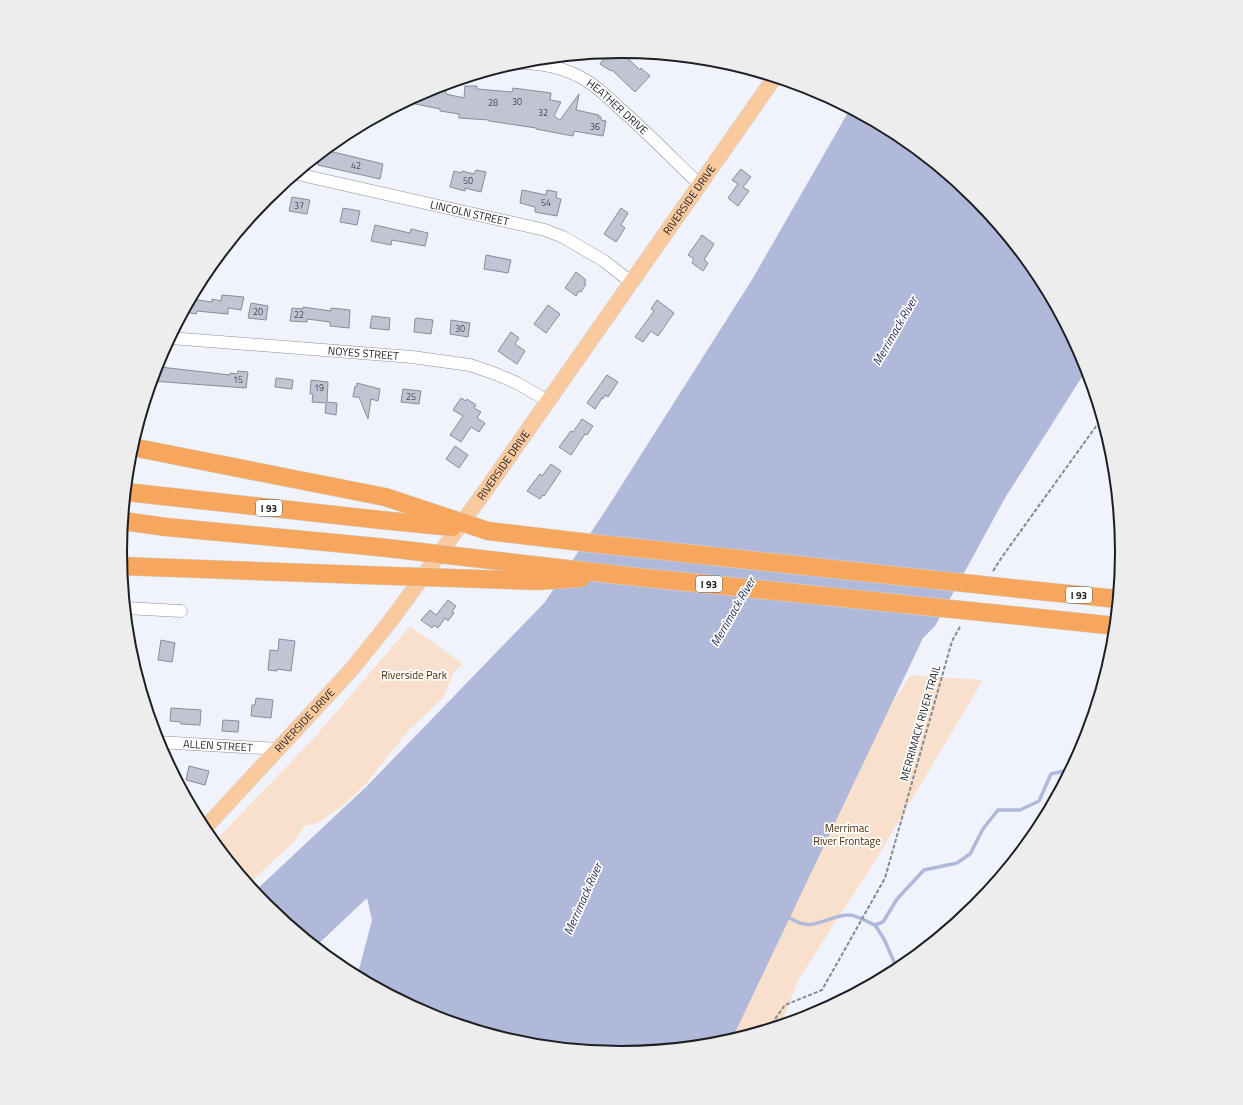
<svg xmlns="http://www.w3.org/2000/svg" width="1243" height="1105" viewBox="0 0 1243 1105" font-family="'Titillium Web',sans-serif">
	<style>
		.green { fill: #f8e0cd }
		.water { fill: #b0b9d9 }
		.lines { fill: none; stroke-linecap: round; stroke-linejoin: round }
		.stream { stroke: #b0b9d9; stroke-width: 3.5 }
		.building { fill: #c0c4d3; stroke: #888c99 }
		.minor-casing { stroke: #8b8f9d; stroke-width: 13 }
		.major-casing { stroke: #d2d2d3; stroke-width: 16 }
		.highway-casing { stroke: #d2d2d3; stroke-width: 19 }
		.path { stroke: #868990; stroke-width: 2; stroke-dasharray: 4 2; stroke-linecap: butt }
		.minor { stroke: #fff; stroke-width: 12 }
		.major { stroke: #faca9e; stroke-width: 15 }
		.highway { stroke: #f7a75d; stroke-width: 18 }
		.highway-bridge-casing { stroke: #d2d2d3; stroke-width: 19; stroke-linecap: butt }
		.highway-bridge { stroke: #f7a75d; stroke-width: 18 }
		.labels { text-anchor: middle; stroke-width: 3.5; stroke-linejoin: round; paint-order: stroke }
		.number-label { font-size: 9px; fill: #464850 }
		.shield { fill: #fff; stroke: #616266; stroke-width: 1 }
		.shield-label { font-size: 10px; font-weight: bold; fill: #1d1f24 }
		.street-label { font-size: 11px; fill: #1d1f24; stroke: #fff }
		.park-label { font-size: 11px; fill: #502a00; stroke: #fff }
		.water-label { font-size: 12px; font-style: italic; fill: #252d57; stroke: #fff }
		.rim { fill: none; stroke: #1d1f24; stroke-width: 2 }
	</style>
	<rect width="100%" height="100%" fill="#f0f3fc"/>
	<g class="green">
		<polygon points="410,626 463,664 454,672 443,698 409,730 365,785 341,807 317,823 304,826 295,841 248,884 214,842 314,738"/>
		<polygon points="911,675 983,680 875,861 798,980 781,1026 732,1040 743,986 876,727"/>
	</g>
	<polygon class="water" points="850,109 900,136 976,198 1039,274 1085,361 1087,369 1005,498 935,626 923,638 731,1041 719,1044 621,1054 523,1044 429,1016 357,977 372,920 367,898 315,947 267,907 254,892 366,787 545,602 611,502 753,278"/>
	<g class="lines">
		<g class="stream">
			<path d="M 790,918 C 814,934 826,915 849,915 C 857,915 867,922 875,925 L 883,922 L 897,899 L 924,870 L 957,863 L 970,854 L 983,829 L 998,810 L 1020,810 L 1039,801 L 1051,774 L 1072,769"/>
			<polyline points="875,925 884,939 898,971"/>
		</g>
	</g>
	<g class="building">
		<polygon points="620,51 640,70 641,68 650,76 635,92 612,70 611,71 600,64 608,52"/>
		<polygon points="465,86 477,86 477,89 512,92 513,88 551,93 550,100 561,102 554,116 560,120 579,94 576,110 599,115 598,117 601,117 601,120 606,121 603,136 574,131 573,136 536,129 536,128 489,121 489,120 459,118 459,114 440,111 440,109 406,102 430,89 436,87 446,91 446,94 464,98"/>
		<polygon points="325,150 383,164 380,179 318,165 320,154"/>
		<polygon points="741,169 751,177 743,187 749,191 738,206 728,198 738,184 732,180"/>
		<polygon points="476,170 486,172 481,192 465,188 465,191 450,187 454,171 461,173 462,171 474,174"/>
		<polygon points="522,190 546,195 547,190 557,192 556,198 561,199 557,216 535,212 535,207 520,203"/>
		<polygon points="292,197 310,200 307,214 289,211"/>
		<polygon points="343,208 360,211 357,225 340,222"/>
		<polygon points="621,208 628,213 621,225 625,228 616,242 604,234"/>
		<polygon points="375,225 410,233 411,229 428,233 425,246 392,240 391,245 371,241"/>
		<polygon points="702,235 714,244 704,260 708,263 703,271 692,263 694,259 688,255"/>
		<polygon points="486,255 511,260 508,273 484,269"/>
		<polygon points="576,272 586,280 584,283 586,284 581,292 579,291 576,296 565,288"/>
		<polygon points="222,295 244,297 241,310 228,308 228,314 197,311 196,314 184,312 191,299 212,302 212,299 221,301"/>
		<polygon points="657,300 674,313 658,336 651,331 643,342 635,337 654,311 651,309"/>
		<polygon points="251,303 268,306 266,320 248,318"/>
		<polygon points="548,305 560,314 546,333 534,324"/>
		<polygon points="303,307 331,311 331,308 350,310 349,328 330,326 330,322 307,319 307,322 290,321 292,308 303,309"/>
		<polygon points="372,316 390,318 389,330 370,328"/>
		<polygon points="416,318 433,320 431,334 414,332 415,319"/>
		<polygon points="451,320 470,323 468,337 450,334"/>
		<polygon points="511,332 519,338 515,344 525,351 517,364 498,351"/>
		<polygon points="160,367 230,375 230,373 237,374 238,371 248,372 246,388 152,381 155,372 159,372"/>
		<polygon points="607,375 618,382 608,397 605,395 603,399 602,398 595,409 587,403"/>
		<polygon points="276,378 293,380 292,389 275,387"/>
		<polygon points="311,380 328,382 327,402 337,403 336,415 325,413 326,403 312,402 313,394 310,394"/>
		<polygon points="357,383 380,389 378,401 371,399 368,419 359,397 353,397 355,386 357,386"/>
		<polygon points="403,389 421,391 419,404 401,402"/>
		<polygon points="461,398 466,401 467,399 476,405 474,408 481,412 477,418 485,423 479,432 471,427 461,442 450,435 463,416 453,410"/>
		<polygon points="582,419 593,426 587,435 585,434 571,455 559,447 571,431 573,432"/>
		<polygon points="455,446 468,455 459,468 446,459"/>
		<polygon points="551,464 561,471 544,496 543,495 540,499 527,491 540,474 542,476"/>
		<polygon points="448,600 456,606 452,612 454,613 448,621 445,618 438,628 434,625 432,628 421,620 430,610 436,615"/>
		<polygon points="279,639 295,641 291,671 277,669 277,671 268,670 270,650 278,651"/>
		<polygon points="161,640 175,643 172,662 158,660"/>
		<polygon points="256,698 273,700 271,718 251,716 252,705 255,705"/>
		<polygon points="171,708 201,710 200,725 181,724 181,722 170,721"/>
		<polygon points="223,720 239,721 238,732 222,731"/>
		<polygon points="189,766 209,771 205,785 186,780"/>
	</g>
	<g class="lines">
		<defs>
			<g id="minor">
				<path id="s1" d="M 516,63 C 539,62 567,68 587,81 C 598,88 608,97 617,106 C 646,131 672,158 700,185"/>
				<path id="s2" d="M 297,174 L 545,230 L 563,237 L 604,261 L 631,282"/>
				<path id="s3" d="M 170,338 L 412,357 L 470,365 L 496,374 L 517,383 L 548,401"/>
				<polyline points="125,608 181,611"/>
				<path id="s4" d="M 157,742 L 279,749"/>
			</g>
			<g id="major">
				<path id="s5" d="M 204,829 L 352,669 L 392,619 L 483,494 L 775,77"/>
			</g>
			<g id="highway">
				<polyline points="132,447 385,497"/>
				<polyline points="126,492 381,520"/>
				<polyline points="123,521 166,527 378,547"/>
				<polyline points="488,531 590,543"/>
				<polyline points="121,566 364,575"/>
				<polyline points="1039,591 1118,599"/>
				<polyline points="1040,618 1116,626"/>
			</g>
		</defs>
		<use href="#minor" class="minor-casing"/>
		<use href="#major" class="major-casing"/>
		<use href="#highway" class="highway-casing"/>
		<g class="path">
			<polyline points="993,571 1002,557 1102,418"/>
			<polyline points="769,1029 770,1026 785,1005 822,990 885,878 952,641 961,625"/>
		</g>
		<use href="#minor" class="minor"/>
		<use href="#major" class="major"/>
		<use href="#highway" class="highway"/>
		<defs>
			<g id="highway-bridge">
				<polyline points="385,497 488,531"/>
				<polyline points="381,520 452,527"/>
				<polyline points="590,543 1039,591"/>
				<polyline points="378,547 628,576 1040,618"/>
				<polyline points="364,575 536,581 581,578"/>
			</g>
		</defs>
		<use href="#highway-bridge" class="highway-bridge-casing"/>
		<use href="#highway-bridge" class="highway-bridge"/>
	</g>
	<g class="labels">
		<g class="number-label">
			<text x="517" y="105">30</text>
			<text x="493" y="106">28</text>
			<text x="543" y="116">32</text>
			<text x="595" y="130">36</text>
			<text x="356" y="169">42</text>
			<text x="468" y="184">50</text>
			<text x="546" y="206">54</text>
			<text x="299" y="209">37</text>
			<text x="258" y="315">20</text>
			<text x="299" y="318">22</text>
			<text x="460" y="332">30</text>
			<text x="238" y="383">15</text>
			<text x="319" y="391">19</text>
			<text x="411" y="400">25</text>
		</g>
		<g class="shield">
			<rect x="256" y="500" width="26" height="16" rx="3"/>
			<rect x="696" y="576" width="26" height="16" rx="3"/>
			<rect x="1066" y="587" width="26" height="16" rx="3"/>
		</g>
		<g class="shield-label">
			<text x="269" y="512">I 93</text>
			<text x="709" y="588">I 93</text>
			<text x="1079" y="599">I 93</text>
		</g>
		<g class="street-label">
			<text dy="4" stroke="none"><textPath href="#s1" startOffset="114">HEATHER DRIVE</textPath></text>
			<text dy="4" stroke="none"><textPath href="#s5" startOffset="796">RIVERSIDE DRIVE</textPath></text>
			<text dy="4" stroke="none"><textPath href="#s2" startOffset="177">LINCOLN STREET</textPath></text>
			<text dy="4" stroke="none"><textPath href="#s3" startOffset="194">NOYES STREET</textPath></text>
			<text dy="4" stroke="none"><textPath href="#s5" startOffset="472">RIVERSIDE DRIVE</textPath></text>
			<text dy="4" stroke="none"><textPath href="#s5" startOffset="148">RIVERSIDE DRIVE</textPath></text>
			<text transform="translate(920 723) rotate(-74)" y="4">MERRIMACK RIVER TRAIL</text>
			<text dy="4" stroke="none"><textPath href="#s4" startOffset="61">ALLEN STREET</textPath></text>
		</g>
		<g class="park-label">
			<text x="414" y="679">Riverside Park</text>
			<text x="847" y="832">Merrimac<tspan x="847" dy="13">River Frontage</tspan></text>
		</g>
		<g class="water-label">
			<text transform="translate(895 331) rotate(-60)" y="4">Merrimack River</text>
			<text transform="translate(733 612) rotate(-60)" y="4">Merrimack River</text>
			<text transform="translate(583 899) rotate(-66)" y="4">Merrimack River</text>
		</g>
	</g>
	<path d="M0 0H1243V1105H0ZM127 552a494 494 0 1 1 988 0a494 494 0 1 1-988 0Z" fill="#ededed" fill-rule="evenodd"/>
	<path class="rim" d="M127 552a494 494 0 1 1 988 0a494 494 0 1 1-988 0Z"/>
</svg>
